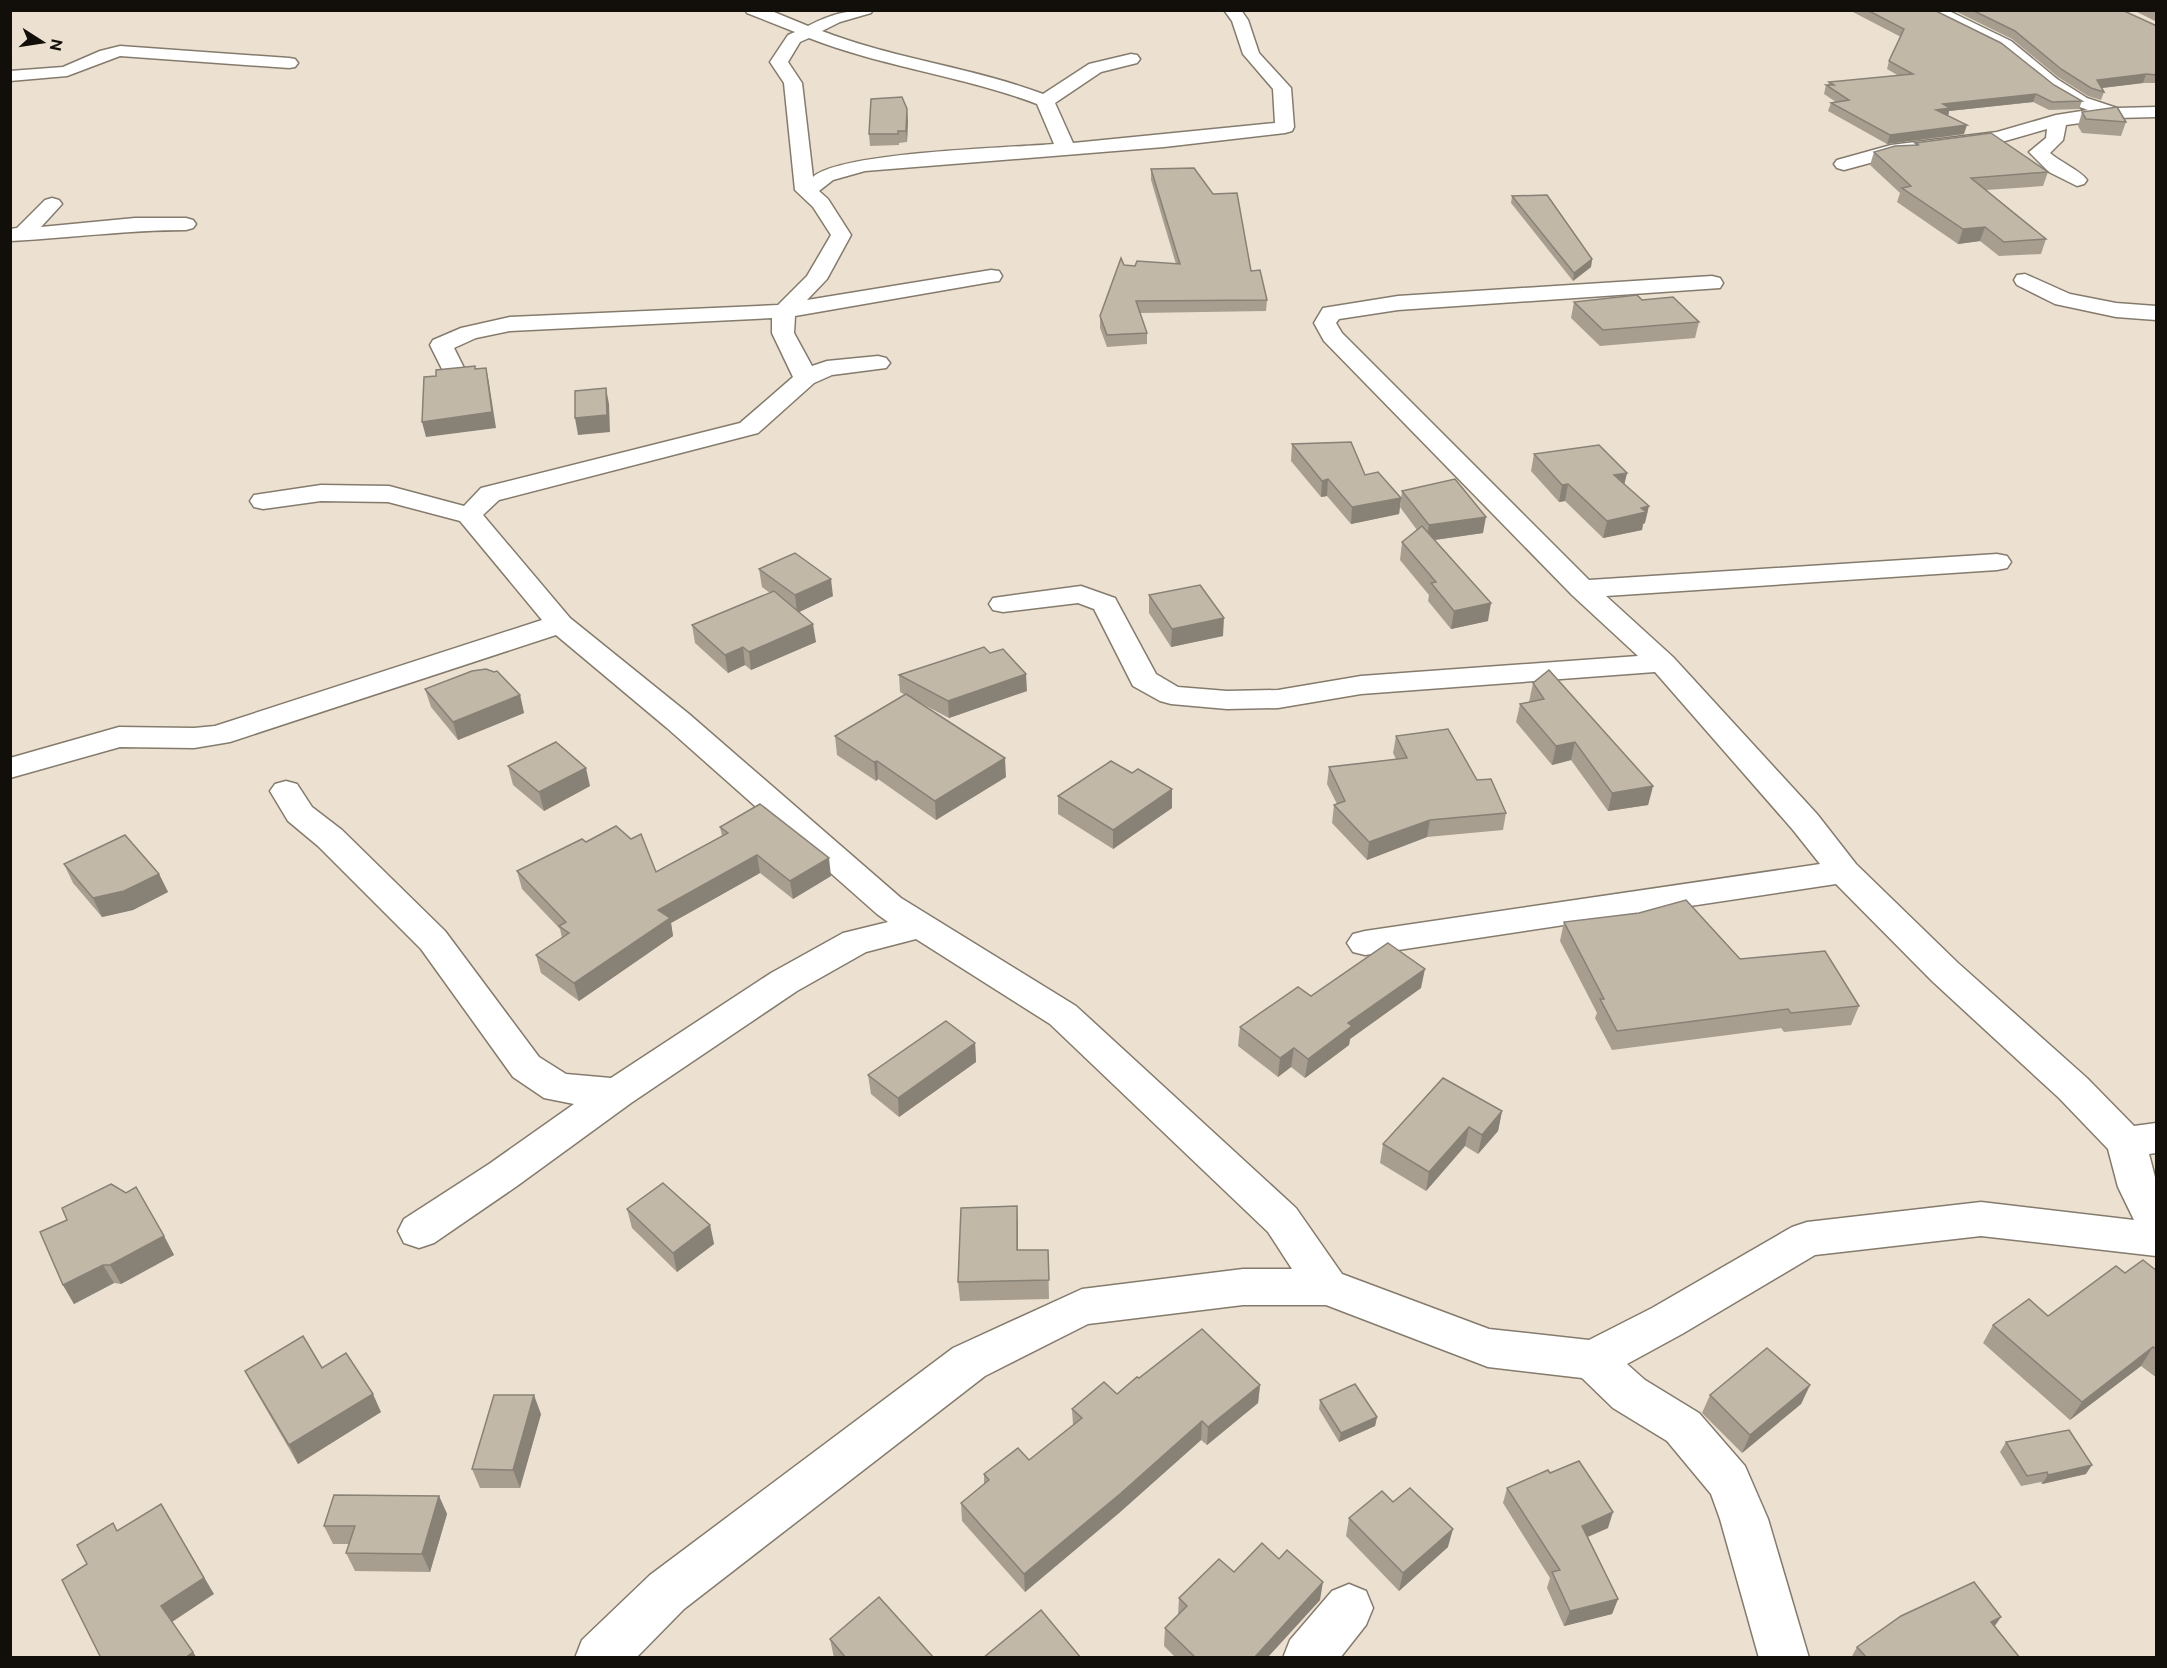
<svg xmlns="http://www.w3.org/2000/svg" width="2167" height="1668" viewBox="0 0 2167 1668" font-family="Ubuntu,sans-serif">
	<style>
		.lines { fill: none; stroke-linecap: round; stroke-linejoin: round }
		.minor-casing { stroke: #847b6c; stroke-width: 3 }
		.minor { fill: #fff; fill-rule: evenodd }
		.wall { fill: #a79e90 }
		.shaded-wall { fill: #888176 }
		.building { fill: #c2b8a8; stroke: #888176; stroke-width: 1.5 }
	</style>
	<rect width="100%" height="100%" fill="#ece1d1"/>
	<g class="lines">
		<defs>
			<g id="minor">
				<path d="M 745,10 L 769,10 L 808,26 C 832,14 846,10 873,10 L 871,13 L 840,22 L 822,31 C 894,59 971,67 1043,94 L 1089,64 L 1131,54 L 1137,55 L 1140,59 L 1137,63 L 1101,72 L 1055,103 L 1073,143 L 1275,123 L 1273,89 L 1243,54 L 1232,21 L 1224,10 L 1241,10 L 1248,20 L 1259,53 L 1291,88 L 1294,127 L 1292,131 L 1285,133 L 1164,147 L 865,171 L 833,180 L 819,191 L 828,199 L 851,235 L 827,279 L 807,300 L 991,270 L 999,271 L 1002,276 L 999,281 L 991,282 L 795,316 L 794,333 L 812,366 L 827,361 L 878,356 L 886,358 L 890,363 L 886,368 L 832,375 L 814,383 L 758,433 L 499,500 L 483,515 L 570,618 L 689,714 L 901,898 L 1076,1006 L 1296,1208 L 1342,1274 L 1489,1329 L 1589,1340 L 1652,1308 L 1792,1227 L 1807,1222 L 1981,1202 L 2134,1220 L 2118,1187 L 2108,1149 L 2059,1098 L 1932,981 L 1836,884 L 1365,955 L 1353,952 L 1347,943 L 1353,934 L 1365,931 L 1820,864 L 1793,830 L 1655,672 L 1361,694 L 1278,708 L 1227,709 L 1171,704 L 1160,701 L 1133,686 L 1094,609 L 1078,603 L 1003,612 L 993,610 L 989,604 L 993,598 L 1081,586 L 1115,598 L 1156,674 L 1178,687 L 1227,691 L 1278,690 L 1361,676 L 1638,656 L 1572,595 L 1324,341 L 1314,323 L 1323,308 L 1398,296 L 1712,276 L 1720,278 L 1723,283 L 1720,288 L 1398,310 L 1339,319 L 1336,323 L 1342,333 L 1589,580 L 1997,554 L 2007,556 L 2011,562 L 2007,568 L 1997,570 L 1606,596 L 1673,657 L 1817,814 L 1856,864 L 1958,963 L 2087,1078 L 2134,1126 L 2156,1123 L 2156,1153 L 2149,1154 L 2156,1181 L 2156,1256 L 1981,1236 L 1815,1255 L 1682,1334 L 1627,1364 L 1645,1380 L 1699,1413 L 1745,1466 L 1768,1519 L 1809,1658 L 1759,1658 L 1720,1519 L 1711,1494 L 1667,1441 L 1613,1408 L 1582,1378 L 1488,1367 L 1326,1305 L 1243,1305 L 1088,1324 L 985,1376 L 684,1609 L 636,1658 L 575,1658 L 582,1640 L 650,1575 L 953,1348 L 1082,1289 L 1243,1269 L 1292,1269 L 1268,1232 L 1050,1024 L 916,939 L 866,952 L 797,991 L 631,1103 L 517,1186 L 434,1243 L 419,1248 L 404,1243 L 398,1231 L 404,1219 L 489,1164 L 574,1104 L 544,1098 L 513,1077 L 421,949 L 318,846 L 288,821 L 270,791 L 275,784 L 286,781 L 297,784 L 312,807 L 342,830 L 445,931 L 539,1057 L 566,1074 L 611,1078 L 771,973 L 843,933 L 888,922 L 877,914 L 667,728 L 556,635 L 230,742 L 194,748 L 120,747 L 10,778 L 10,758 L 119,727 L 194,728 L 215,726 L 542,620 L 460,521 L 388,502 L 321,501 L 263,509 L 254,507 L 250,501 L 254,495 L 321,485 L 389,486 L 464,506 L 481,488 L 740,423 L 793,377 L 772,333 L 772,318 L 510,331 L 476,338 L 454,348 L 465,370 L 461,375 L 453,377 L 445,375 L 430,345 L 433,340 L 461,328 L 510,317 L 778,305 L 807,276 L 831,235 L 813,207 L 795,190 L 784,83 L 770,62 L 788,35 L 795,32 L 747,13 ZM 809,38 C 883,67 963,76 1037,104 L 1054,144 C 1009,148 841,152 813,177 L 802,83 L 788,62 L 800,42 Z"/>
				<path d="M 1925,10 L 1947,10 L 2011,41 L 2057,79 L 2087,98 L 2117,108 L 2156,107 L 2156,117 L 2116,118 L 2066,125 L 2063,140 L 2050,153 C 2060,162 2080,170 2087,180 L 2084,184 L 2077,186 L 2049,172 L 2029,152 L 2046,138 L 2047,129 L 1998,143 L 1892,157 L 1844,170 L 1837,168 L 1834,164 L 1837,160 L 1891,145 L 1997,132 L 2056,115 L 2088,110 C 2052,99 2030,70 2000,49 C 1981,36 1939,26 1925,10 Z"/>
				<polygon points="120,46 289,58 295,59 298,63 295,67 289,68 120,56 67,76 10,81 10,71 63,67 100,51"/>
				<path d="M 52,198 L 59,200 L 62,204 L 41,227 L 135,218 L 186,218 L 193,220 L 196,224 L 193,228 L 186,230 C 127,230 69,238 10,241 L 10,229 L 17,228 L 45,200 Z"/>
				<polygon points="2025,274 2070,294 2116,303 2156,306 2156,320 2116,317 2055,304 2017,285 2014,280 2017,275"/>
				<polygon points="1349,1584 1366,1591 1373,1608 1366,1625 1340,1658 1283,1658 1290,1640 1332,1591"/>
			</g>
		</defs>
		<use href="#minor" class="minor-casing"/>
		<use href="#minor" class="minor"/>
	</g>
	<g class="wall">
		<polygon points="1849,10 1934,10 2054,85 2082,101 2079,109 2049,110 2033,102 1949,111 1948,116 1964,134 1887,144 1828,111 1831,103 1836,102 1824,94 1826,85 1828,85 1829,82 1899,76 1887,69 1889,61 1901,37"/>
		<polygon points="1953,10 2122,10 2157,26 2157,83 2143,83 2101,88 2104,92 2101,100 2088,96 2058,77 2012,39"/>
		<polygon points="2133,10 2157,10 2157,22"/>
		<polygon points="2082,112 2126,122 2121,136 2082,133 2078,126"/>
		<polygon points="908,120 907,142 899,143 899,145 870,146 869,134"/>
		<polygon points="1915,143 2048,172 2043,186 1986,190 2046,239 2041,254 1999,256 1980,241 1958,244 1897,202 1900,193 1870,165 1874,152 1915,145"/>
		<polygon points="1151,169 1251,271 1267,300 1266,311 1140,313 1147,333 1147,344 1107,347 1100,328 1100,316 1135,266 1176,264 1151,180"/>
		<polygon points="1512,196 1592,259 1591,267 1573,281 1511,203"/>
		<polygon points="1642,300 1699,322 1695,338 1600,346 1571,318 1574,302"/>
		<polygon points="1292,444 1365,475 1401,498 1399,514 1351,524 1327,496 1321,497 1291,461"/>
		<polygon points="1534,454 1627,473 1624,484 1645,523 1643,524 1642,530 1603,538 1565,501 1559,502 1531,471"/>
		<polygon points="1402,491 1483,533 1435,540 1488,621 1451,629 1428,601 1429,595 1400,560 1402,542 1417,530 1400,507"/>
		<polygon points="759,569 833,596 799,612 816,642 751,670 745,665 728,673 695,643 692,625 770,593 762,587"/>
		<polygon points="1149,595 1223,636 1171,647 1149,613"/>
		<polygon points="899,675 1027,691 949,718 915,700 1006,777 936,820 878,779 876,781 837,755 835,736 905,695 900,692"/>
		<polygon points="1533,683 1653,786 1648,805 1608,811 1571,760 1552,765 1516,722 1520,704 1529,702"/>
		<polygon points="425,689 520,695 524,713 458,740 431,707"/>
		<polygon points="1396,736 1477,780 1506,813 1503,830 1427,837 1367,860 1332,823 1334,805 1337,804 1327,784 1329,767 1396,759 1393,753"/>
		<polygon points="508,766 590,786 544,811 513,785"/>
		<polygon points="1058,796 1172,808 1113,849 1058,814"/>
		<polygon points="720,827 831,876 793,899 760,873 671,923 673,936 579,1001 541,973 536,955 562,938 560,929 522,889 517,871 586,842 656,872 722,836"/>
		<polygon points="64,864 159,874 168,892 133,910 102,917 73,883"/>
		<polygon points="1564,922 1740,959 1859,1006 1851,1025 1784,1032 1781,1028 1612,1050 1595,1018 1597,1013 1560,941"/>
		<polygon points="1421,988 1350,1039 1349,1045 1305,1078 1291,1067 1278,1077 1238,1046 1240,1027 1311,996"/>
		<polygon points="975,1043 976,1062 899,1117 871,1094 868,1075"/>
		<polygon points="1502,1111 1498,1131 1478,1154 1465,1146 1426,1191 1380,1163 1383,1144"/>
		<polygon points="627,1209 710,1225 714,1244 677,1272 632,1228"/>
		<polygon points="1018,1225 1018,1250 1048,1250 1049,1299 960,1301 958,1282"/>
		<polygon points="40,1232 164,1236 174,1255 121,1284 114,1283 74,1304 63,1285"/>
		<polygon points="2157,1271 2157,1378 2141,1366 2070,1420 1983,1343 1993,1325 2048,1316 2125,1273"/>
		<polygon points="322,1368 381,1412 298,1464 255,1390 245,1371"/>
		<polygon points="1139,1378 1260,1385 1258,1403 1207,1445 1201,1440 1119,1513 1025,1592 962,1521 961,1503 984,1484 984,1474 1029,1460 1073,1425 1072,1409 1117,1394"/>
		<polygon points="1810,1385 1801,1404 1742,1453 1702,1413 1710,1395"/>
		<polygon points="1320,1400 1377,1417 1375,1426 1339,1442 1319,1409"/>
		<polygon points="541,1414 520,1488 480,1488 472,1469"/>
		<polygon points="2006,1442 2086,1474 2042,1484 2041,1482 2021,1486 2000,1452"/>
		<polygon points="1550,1473 1608,1528 1588,1537 1618,1599 1612,1614 1564,1626 1547,1588 1550,1578 1503,1503 1507,1488"/>
		<polygon points="439,1496 447,1514 430,1572 355,1571 346,1553 349,1544 333,1544 324,1526"/>
		<polygon points="1393,1502 1448,1547 1399,1591 1346,1536 1349,1518"/>
		<polygon points="1234,1572 1320,1600 1267,1658 1176,1658 1164,1646 1165,1628 1178,1615 1179,1598"/>
		<polygon points="1995,1626 2020,1658 1851,1658 1857,1647"/>
		<polygon points="830,1639 934,1658 834,1658"/>
	</g>
	<g class="shaded-wall">
		<polygon points="2146,74 2143,83 2094,89 2097,80"/>
		<polygon points="2036,94 2033,102 1949,111 1948,117 1936,110 1943,104"/>
		<polygon points="907,109 908,120 907,142 906,131"/>
		<polygon points="1967,125 1964,134 1887,144 1890,135"/>
		<polygon points="1985,227 1980,241 1958,244 1963,229"/>
		<polygon points="1592,259 1591,267 1573,281 1574,273"/>
		<polygon points="486,368 489,383 496,428 426,437 422,422"/>
		<polygon points="606,388 609,404 610,432 578,435 575,418"/>
		<polygon points="1627,473 1623,490 1614,475"/>
		<polygon points="1328,479 1327,496 1321,497 1322,481"/>
		<polygon points="1568,484 1565,501 1559,502 1562,485"/>
		<polygon points="1401,498 1399,514 1351,524 1352,507"/>
		<polygon points="1649,506 1645,523 1643,524 1642,530 1603,538 1607,521 1641,508"/>
		<polygon points="1486,517 1483,533 1426,541 1429,525"/>
		<polygon points="831,579 833,596 797,613 795,595"/>
		<polygon points="1491,603 1488,621 1451,629 1454,611"/>
		<polygon points="1224,618 1223,636 1171,647 1172,629"/>
		<polygon points="813,624 816,642 751,670 749,652"/>
		<polygon points="743,647 745,665 728,673 725,655"/>
		<polygon points="1026,674 1027,691 949,718 948,701"/>
		<polygon points="520,695 524,713 458,740 453,722"/>
		<polygon points="1575,742 1571,760 1552,765 1556,746"/>
		<polygon points="1005,758 1006,777 936,820 935,801"/>
		<polygon points="877,761 878,779 876,781 874,762"/>
		<polygon points="586,768 590,786 544,811 539,792"/>
		<polygon points="1653,786 1648,805 1608,811 1612,793"/>
		<polygon points="1172,789 1172,808 1113,849 1113,830"/>
		<polygon points="1430,820 1427,837 1367,860 1369,842"/>
		<polygon points="757,855 760,873 671,923 673,936 579,1001 574,983 658,910"/>
		<polygon points="829,858 831,876 793,899 790,881"/>
		<polygon points="159,874 168,892 133,910 102,917 93,898"/>
		<polygon points="1425,969 1421,988 1350,1039 1349,1045 1305,1078 1308,1059 1348,1023"/>
		<polygon points="975,1043 976,1062 899,1117 898,1098"/>
		<polygon points="1294,1048 1291,1067 1278,1077 1280,1058"/>
		<polygon points="1502,1111 1498,1131 1478,1154 1482,1135"/>
		<polygon points="1469,1127 1465,1146 1426,1191 1429,1172"/>
		<polygon points="1017,1206 1018,1225 1018,1269 1017,1250"/>
		<polygon points="710,1225 714,1244 677,1272 673,1253"/>
		<polygon points="164,1236 174,1255 121,1284 110,1265"/>
		<polygon points="103,1265 114,1283 74,1304 63,1285"/>
		<polygon points="2153,1347 2141,1366 2070,1420 2082,1402"/>
		<polygon points="1260,1385 1258,1403 1207,1445 1208,1427"/>
		<polygon points="1810,1385 1801,1404 1742,1453 1750,1435"/>
		<polygon points="373,1394 381,1412 298,1464 289,1445"/>
		<polygon points="534,1395 541,1414 520,1488 513,1470"/>
		<polygon points="1377,1417 1375,1426 1339,1442 1341,1433"/>
		<polygon points="1202,1421 1201,1440 1119,1513 1025,1592 1024,1574"/>
		<polygon points="2092,1465 2086,1474 2042,1484 2048,1475"/>
		<polygon points="439,1496 447,1514 430,1572 422,1554"/>
		<polygon points="161,1504 214,1594 172,1622 161,1606"/>
		<polygon points="1613,1512 1608,1528 1577,1541 1582,1526"/>
		<polygon points="1453,1529 1448,1547 1399,1591 1403,1573"/>
		<polygon points="1323,1582 1320,1600 1267,1658 1254,1658"/>
		<polygon points="1618,1599 1612,1614 1564,1626 1570,1611"/>
		<polygon points="2001,1617 1990,1633 1991,1622"/>
		<polygon points="193,1652 197,1658 185,1658"/>
	</g>
	<g class="building">
		<polygon points="1867,10 1934,10 2001,43 2054,85 2082,101 2052,102 2036,94 1943,104 1950,108 1936,110 1967,125 1890,135 1831,103 1849,100 1826,85 1834,85 1829,82 1913,74 1889,61 1904,29"/>
		<polygon points="1972,10 2122,10 2157,26 2157,75 2146,74 2097,80 2104,92 2091,88 2061,69 2015,31"/>
		<polygon points="902,97 907,109 906,131 898,131 898,134 869,134 871,99"/>
		<polygon points="2117,107 2126,122 2086,119 2082,112"/>
		<polygon points="1991,133 2048,172 1971,178 2046,239 2004,242 1985,227 1963,229 1902,188 1911,186 1874,152 1895,146 1919,145 1915,143"/>
		<polygon points="1194,168 1213,194 1237,193 1251,271 1260,270 1267,300 1136,301 1147,333 1107,335 1100,316 1121,258 1124,265 1135,266 1137,261 1180,264 1151,169"/>
		<polygon points="1547,195 1592,259 1574,273 1512,196"/>
		<polygon points="1637,295 1642,300 1673,297 1699,322 1603,330 1574,302"/>
		<polygon points="475,366 475,369 486,368 492,412 422,422 424,377 436,376 436,370"/>
		<polygon points="606,388 607,415 575,418 575,391"/>
		<polygon points="1351,442 1365,475 1378,472 1401,498 1352,507 1328,479 1322,481 1292,444"/>
		<polygon points="1599,445 1627,473 1614,475 1649,506 1641,508 1646,512 1607,521 1568,484 1562,485 1534,454"/>
		<polygon points="1455,479 1486,517 1429,525 1402,491"/>
		<polygon points="1422,526 1491,603 1454,611 1431,583 1436,582 1402,542"/>
		<polygon points="795,553 831,579 795,595 759,569"/>
		<polygon points="1200,585 1224,618 1172,629 1149,595"/>
		<polygon points="774,591 813,624 749,652 743,647 725,655 692,625"/>
		<polygon points="984,647 990,653 1003,649 1026,674 948,701 899,675"/>
		<polygon points="486,669 494,672 497,671 520,695 453,722 425,689 472,671"/>
		<polygon points="1549,670 1653,786 1612,793 1575,742 1556,746 1520,704 1544,699 1533,683"/>
		<polygon points="906,694 1005,758 935,801 877,761 874,762 835,736"/>
		<polygon points="1448,729 1477,780 1491,779 1506,813 1430,820 1369,842 1334,805 1345,801 1329,767 1407,758 1396,736"/>
		<polygon points="556,742 586,768 539,792 508,766"/>
		<polygon points="1111,761 1132,773 1138,769 1172,789 1113,830 1058,796"/>
		<polygon points="760,804 829,858 790,881 757,855 658,910 670,918 574,983 536,955 569,933 559,926 566,922 517,871 582,839 586,842 616,826 631,839 641,834 656,872 728,833 720,827"/>
		<polygon points="125,835 159,874 124,891 93,898 64,864"/>
		<polygon points="1686,900 1740,959 1825,951 1859,1006 1791,1013 1788,1009 1617,1031 1600,999 1604,999 1564,922 1639,913"/>
		<polygon points="1388,943 1425,969 1348,1023 1352,1026 1308,1059 1294,1048 1280,1058 1240,1027 1298,987 1311,996"/>
		<polygon points="946,1021 975,1043 898,1098 868,1075"/>
		<polygon points="1443,1078 1502,1111 1482,1135 1469,1127 1429,1172 1383,1144"/>
		<polygon points="663,1183 710,1225 673,1253 627,1209"/>
		<polygon points="111,1184 126,1193 136,1187 164,1236 110,1265 103,1265 63,1285 40,1232 67,1220 62,1208"/>
		<polygon points="1017,1206 1017,1250 1048,1250 1049,1280 958,1282 961,1208"/>
		<polygon points="2143,1260 2157,1271 2157,1350 2153,1347 2082,1402 1993,1325 2029,1299 2048,1316 2116,1266 2125,1273"/>
		<polygon points="1202,1329 1260,1385 1208,1427 1202,1421 1120,1494 1024,1574 961,1503 989,1480 984,1474 1018,1448 1029,1460 1082,1418 1072,1409 1104,1382 1117,1394 1137,1377 1139,1378"/>
		<polygon points="303,1336 322,1368 346,1353 373,1394 289,1445 245,1371"/>
		<polygon points="1767,1348 1810,1385 1750,1435 1710,1395"/>
		<polygon points="1355,1384 1377,1417 1341,1433 1320,1400"/>
		<polygon points="494,1395 534,1395 513,1470 472,1469"/>
		<polygon points="2069,1430 2092,1465 2048,1475 2047,1472 2027,1476 2006,1442"/>
		<polygon points="1579,1461 1613,1512 1582,1526 1618,1599 1570,1611 1552,1572 1560,1570 1507,1488 1548,1470 1550,1473"/>
		<polygon points="1410,1488 1453,1529 1403,1573 1349,1518 1382,1491 1393,1502"/>
		<polygon points="334,1495 439,1496 422,1554 346,1553 355,1526 324,1526"/>
		<polygon points="161,1504 204,1578 161,1606 193,1652 185,1658 101,1658 62,1580 87,1564 77,1545 113,1523 117,1531"/>
		<polygon points="1262,1543 1279,1559 1287,1550 1323,1582 1254,1658 1196,1658 1165,1628 1187,1606 1179,1598 1219,1559 1234,1572"/>
		<polygon points="1974,1582 2001,1617 1991,1622 2020,1658 1867,1658 1857,1647 1901,1616"/>
		<polygon points="879,1597 934,1658 846,1658 830,1639"/>
		<polygon points="1041,1610 1081,1658 983,1658"/>
	</g>
	<rect width="2167" height="1668" fill="none" stroke="#120e09" stroke-width="24"/>
	<g transform="translate(42 42) rotate(102)" stroke="#ece1d1" stroke-width="4.5" paint-order="stroke">
	<path d="M0-4.5L10 22L0 15L-10 22Z" fill="#120e09"/>
	<text y="-9" font-size="16" font-weight="bold" text-anchor="middle" fill="#120e09">N</text>
	</g>
</svg>
